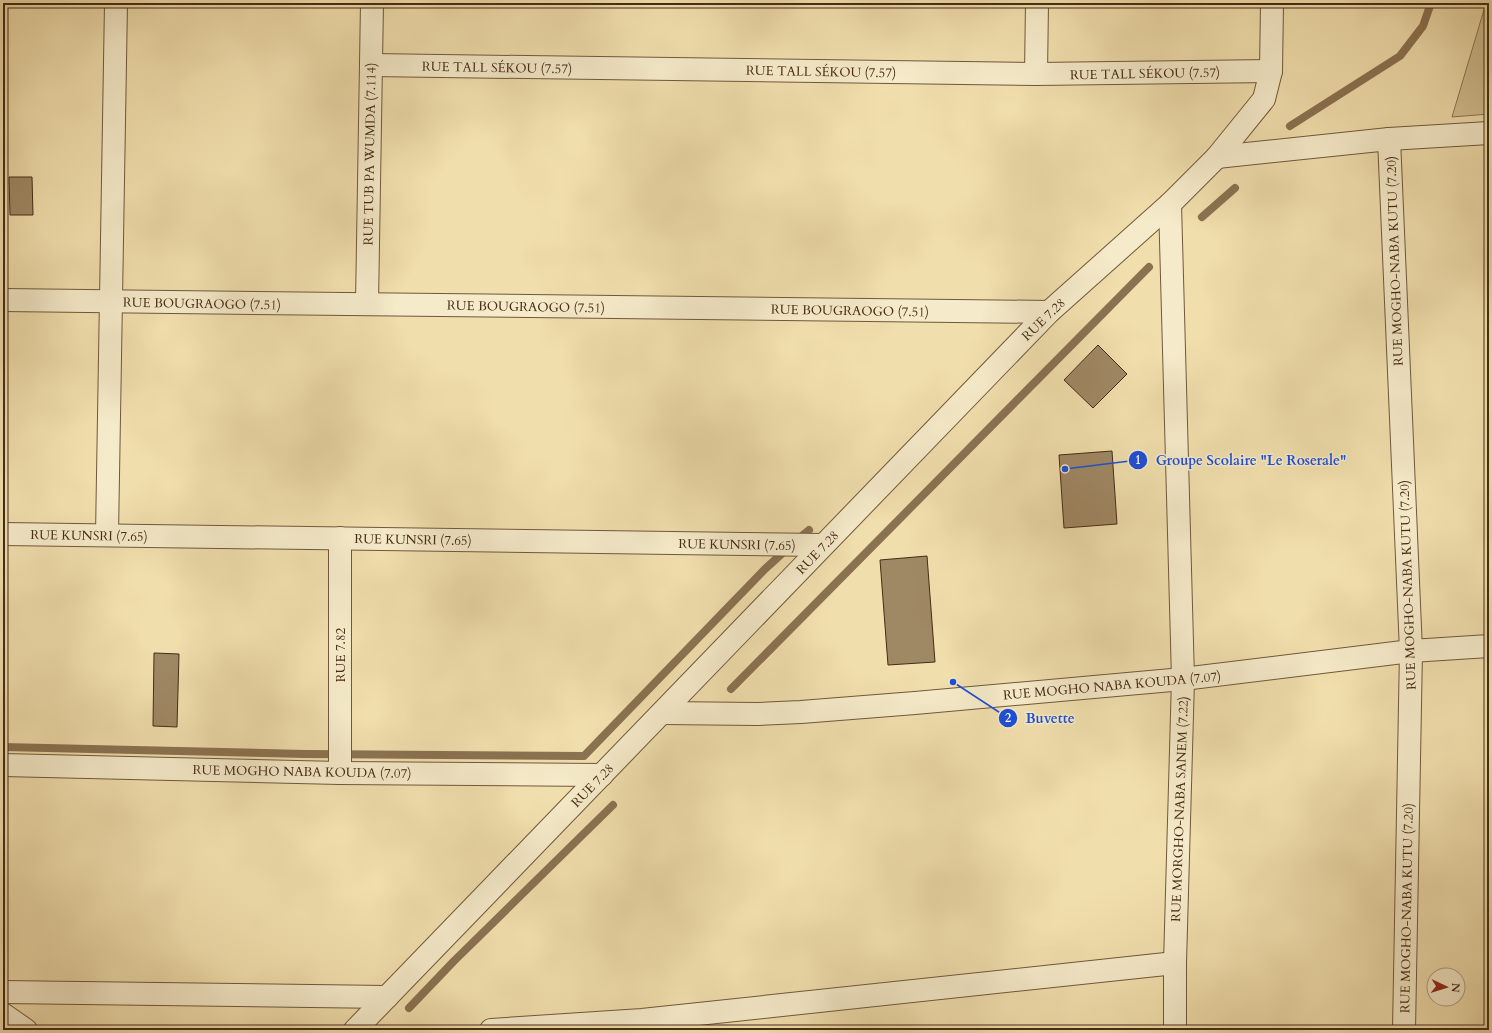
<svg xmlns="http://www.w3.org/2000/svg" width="1492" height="1033" viewBox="0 0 1492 1033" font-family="Cardo,serif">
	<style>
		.green { fill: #d3c092; stroke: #8d7654 }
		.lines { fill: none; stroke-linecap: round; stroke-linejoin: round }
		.stream { stroke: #8a7251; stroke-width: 8 }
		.building { fill: #9f8864; stroke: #472b16 }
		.street-casing { stroke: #71583c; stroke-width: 24 }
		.street { stroke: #f5eac9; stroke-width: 22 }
		.labels { text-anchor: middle; stroke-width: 3; stroke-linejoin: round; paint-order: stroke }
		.street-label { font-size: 13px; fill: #472b16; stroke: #f5eac9 }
		.leader { fill: none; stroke: #1d4ed8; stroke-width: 1.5 }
		.callout-dot { fill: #1d4ed8; stroke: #f5eac9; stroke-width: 1.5 }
		.mark-label { font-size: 12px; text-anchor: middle; font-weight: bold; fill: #fff }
		.callout-label { font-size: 14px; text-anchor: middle; font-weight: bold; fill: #1d4ed8; stroke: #f5eac9; stroke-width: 3; stroke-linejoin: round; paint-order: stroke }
	</style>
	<rect width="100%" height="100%" fill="#f0deac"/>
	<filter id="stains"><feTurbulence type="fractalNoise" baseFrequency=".005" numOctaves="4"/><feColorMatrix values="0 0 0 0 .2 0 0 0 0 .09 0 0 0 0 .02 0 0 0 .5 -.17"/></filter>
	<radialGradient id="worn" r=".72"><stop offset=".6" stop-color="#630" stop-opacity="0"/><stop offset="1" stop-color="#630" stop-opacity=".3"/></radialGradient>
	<polygon class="green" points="1486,3 1489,3 1489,114 1452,117"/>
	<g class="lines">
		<g class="stream">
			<polyline points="1290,126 1400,56 1423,26 1431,3"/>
			<polyline points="1202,217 1235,188"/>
			<polyline points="797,540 809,530"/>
			<polyline points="731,689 1149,267"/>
			<polyline points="3,747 305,754 584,756 765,569 787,549"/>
			<polyline points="409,1008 454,961 613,805"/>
		</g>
	</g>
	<g class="building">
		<polygon points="9,177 32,177 33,215 10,215"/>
		<polygon points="1098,345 1127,374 1093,408 1064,380"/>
		<polygon points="1112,451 1117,524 1064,528 1059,455"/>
		<polygon points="927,556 935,662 888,665 880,560"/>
		<polygon points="154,653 179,654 177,727 153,726"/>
	</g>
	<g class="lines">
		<defs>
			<g id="street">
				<polyline points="371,65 1036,74 1271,71"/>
				<polyline points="1036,74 1037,3"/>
				<polyline points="1389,139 1411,651 1404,1030"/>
				<polyline points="1217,157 1389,139 1489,133"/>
				<polyline points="1170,204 1183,679 1175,963 1175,1030"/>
				<polyline points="3,300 1049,312"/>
				<polyline points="367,304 372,3"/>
				<polyline points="3,534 823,545"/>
				<polyline points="107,535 116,3"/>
				<polyline points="340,538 340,773"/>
				<polyline points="662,713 758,714 801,712 915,703 1183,679 1411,651 1489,646"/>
				<polyline points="3,765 340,773 602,775"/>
				<polyline points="3,992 387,997"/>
				<polyline points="3,1014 26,1030"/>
				<polyline points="355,1030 1049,312 1170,204 1217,157 1264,99 1271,71 1272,3"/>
				<polyline points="491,1030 642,1020 1175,963"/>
			</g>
		</defs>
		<use href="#street" class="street-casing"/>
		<use href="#street" class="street"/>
	</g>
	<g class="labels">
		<g class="street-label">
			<text transform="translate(497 67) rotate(1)" y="5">RUE TALL SÉKOU (7.57)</text>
			<text transform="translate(821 71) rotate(1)" y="5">RUE TALL SÉKOU (7.57)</text>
			<text transform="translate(1145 73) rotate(-1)" y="5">RUE TALL SÉKOU (7.57)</text>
			<text transform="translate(369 154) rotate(-89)" y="5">RUE TUB PA WUMDA (7.114)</text>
			<text transform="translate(1394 261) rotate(-92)" y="5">RUE MOGHO-NABA KUTU (7.20)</text>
			<text transform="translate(202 303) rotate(1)" y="5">RUE BOUGRAOGO (7.51)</text>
			<text transform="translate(526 306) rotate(1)" y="5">RUE BOUGRAOGO (7.51)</text>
			<text transform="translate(850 310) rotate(1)" y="5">RUE BOUGRAOGO (7.51)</text>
			<text transform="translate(1043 319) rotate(-44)" y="5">RUE 7.28</text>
			<text transform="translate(89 535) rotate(1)" y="5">RUE KUNSRI (7.65)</text>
			<text transform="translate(413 539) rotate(1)" y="5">RUE KUNSRI (7.65)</text>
			<text transform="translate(737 544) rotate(1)" y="5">RUE KUNSRI (7.65)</text>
			<text transform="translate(817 552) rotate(-46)" y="5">RUE 7.28</text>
			<text transform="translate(1407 585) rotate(-92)" y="5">RUE MOGHO-NABA KUTU (7.20)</text>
			<text transform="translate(340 655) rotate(-90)" y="5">RUE 7.82</text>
			<text transform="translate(1112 685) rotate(-5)" y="5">RUE MOGHO NABA KOUDA (7.07)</text>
			<text transform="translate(302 771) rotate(1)" y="5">RUE MOGHO NABA KOUDA (7.07)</text>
			<text transform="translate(592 785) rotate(-46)" y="5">RUE 7.28</text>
			<text transform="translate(1179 809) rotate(-88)" y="5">RUE MORGHO-NABA SANEM (7.22)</text>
			<text transform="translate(1406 908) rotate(-89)" y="5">RUE MOGHO-NABA KUTU (7.20)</text>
		</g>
	</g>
	<path class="leader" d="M1065 469L1138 460M953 682L1008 718"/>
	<g class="callout-dot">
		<circle cx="1065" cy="469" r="4"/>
		<circle cx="953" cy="682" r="4"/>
		<circle cx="1138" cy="460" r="10"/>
		<circle cx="1008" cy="718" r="10"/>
	</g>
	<g class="mark-label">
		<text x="1138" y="464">1</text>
		<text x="1008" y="722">2</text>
	</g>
	<g class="callout-label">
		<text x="1251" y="465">Groupe Scolaire "Le Roserale"</text>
		<text x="1050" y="723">Buvette</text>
	</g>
	<rect width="1492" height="1033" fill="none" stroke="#f0deac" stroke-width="16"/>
	<rect x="4" y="4" width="1484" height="1025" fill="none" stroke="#472b16" stroke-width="2"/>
	<rect x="8" y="8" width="1476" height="1017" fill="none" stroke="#472b16"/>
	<g transform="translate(1446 987) rotate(94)"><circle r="19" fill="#f5eac9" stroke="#af9e81"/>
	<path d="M0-3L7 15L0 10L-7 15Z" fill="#8f2418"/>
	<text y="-6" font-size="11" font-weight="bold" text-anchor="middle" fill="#472b16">N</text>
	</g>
	<rect width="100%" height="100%" filter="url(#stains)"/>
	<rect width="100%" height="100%" fill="url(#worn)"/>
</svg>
